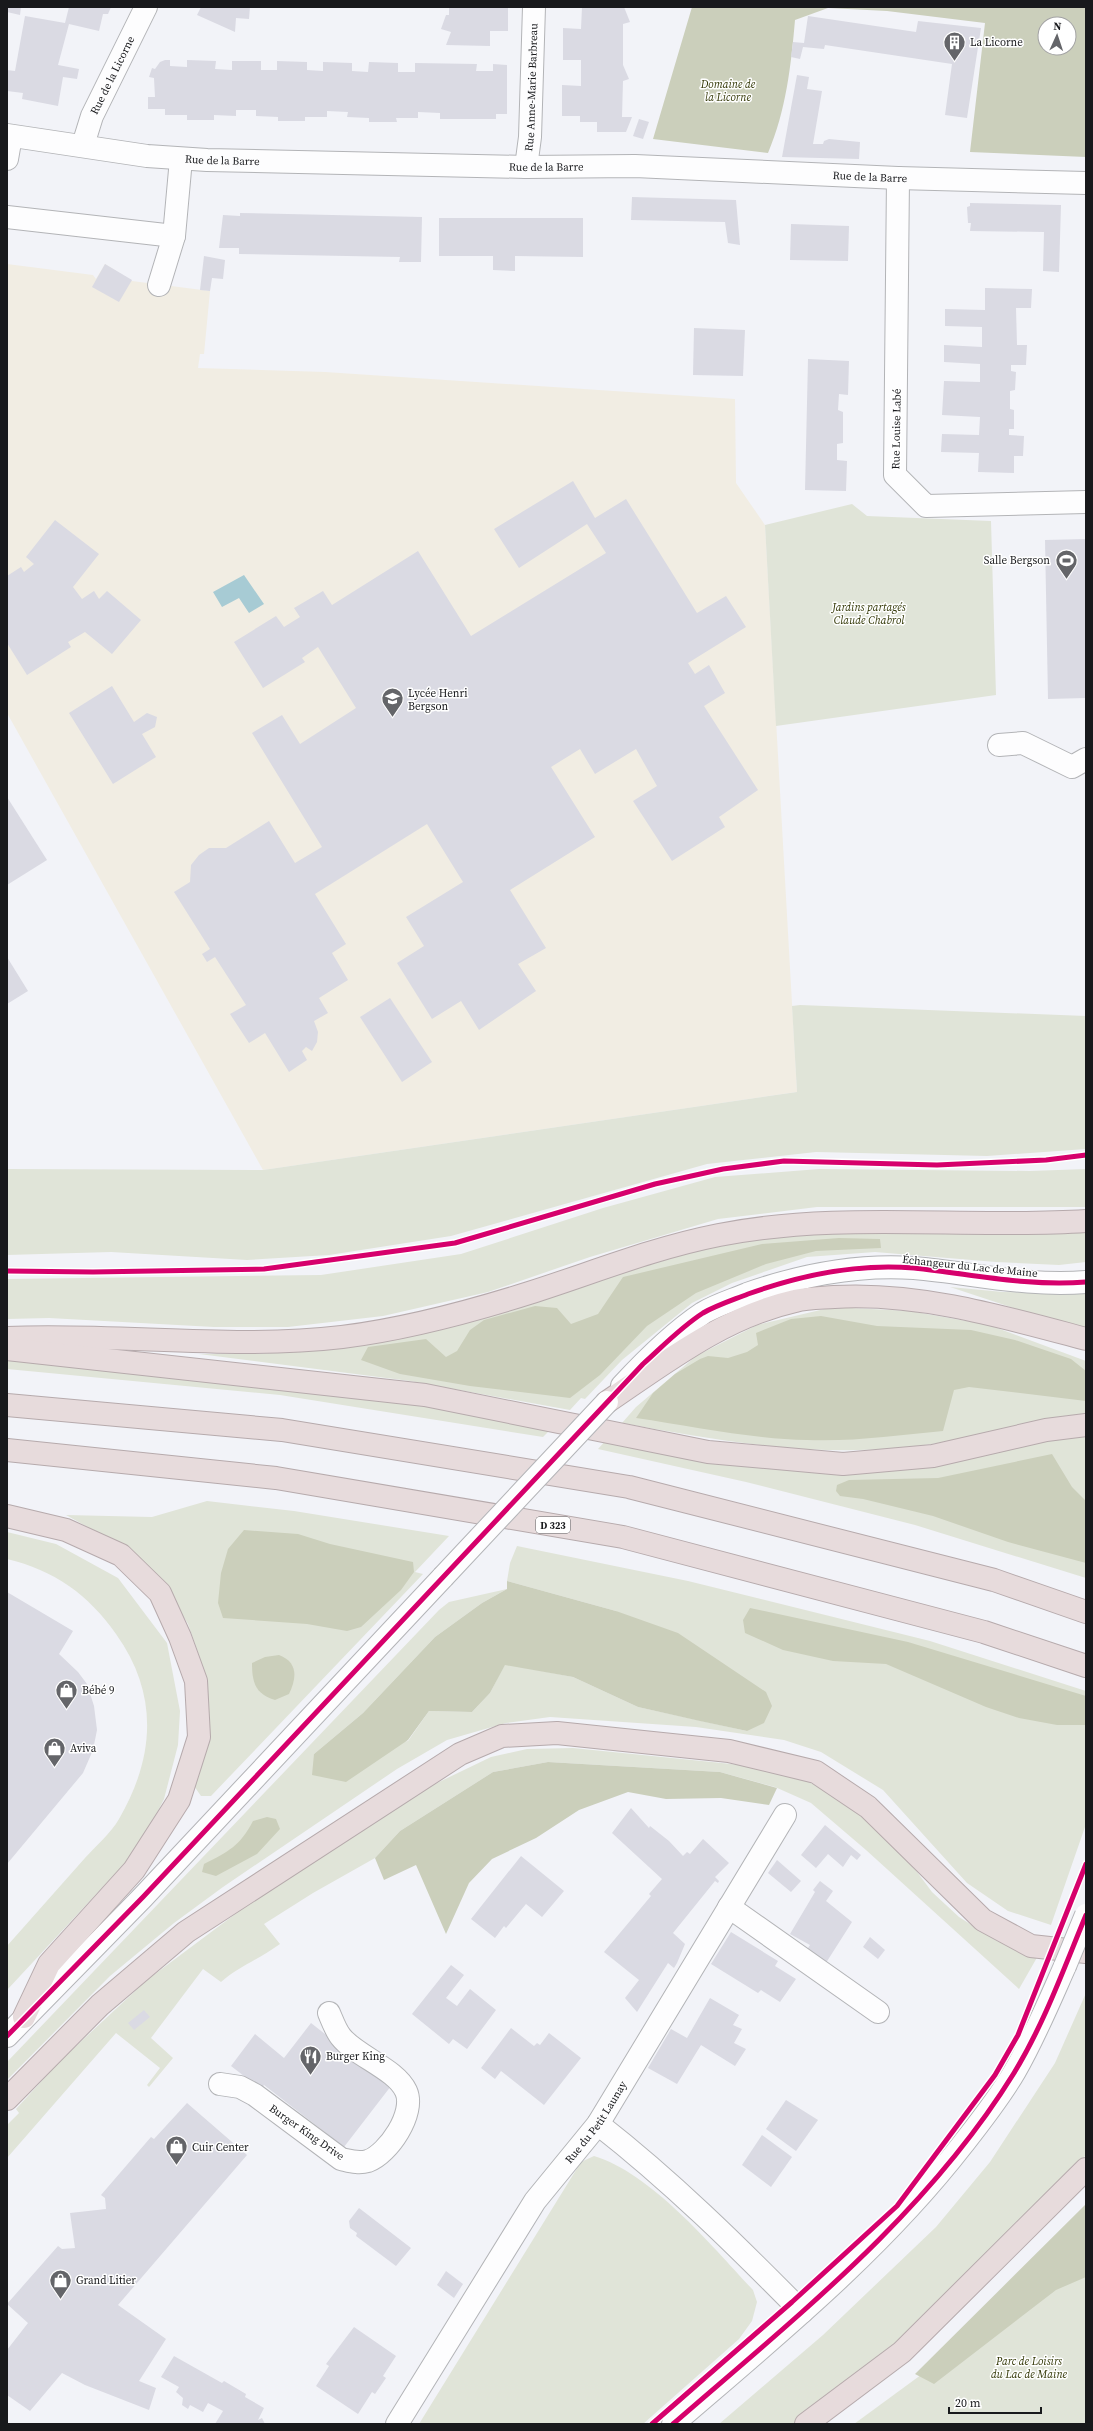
<svg xmlns="http://www.w3.org/2000/svg" width="1093" height="2431" viewBox="0 0 1093 2431" font-family="'Source Serif 4',serif">
	<style>
		.education { fill: #f1ede3 }
		.green { fill: #e0e4d8 }
		.forest { fill: #cbcfbb; fill-rule: evenodd }
		.water { fill: #a7cbd4 }
		.building { fill: #dadae3 }
		.lines { fill: none; stroke-linecap: round; stroke-linejoin: round }
		.minor-casing { stroke: #b3b4b7; stroke-width: 24 }
		.highway-casing { stroke: #b6aaac; stroke-width: 24 }
		.minor { stroke: #fdfdfe; stroke-width: 22 }
		.highway { stroke: #e7dbdc; stroke-width: 22 }
		.minor-bridge-casing { stroke: #b3b4b7; stroke-width: 24; stroke-linecap: butt }
		.minor-bridge { stroke: #fdfdfe; stroke-width: 22 }
		.cycleway-casing { stroke: #fff; stroke-width: 8 }
		.cycleway { stroke: #d6006c; stroke-width: 5 }
		.labels { text-anchor: middle; stroke-width: 3; stroke-linejoin: round; paint-order: stroke }
		.shield { fill: #fff; stroke: #5d5e60; stroke-width: 1 }
		.shield-label { font-size: 10px; font-weight: bold; fill: #18191c }
		.poi-label { font-size: 11px; fill: #18191c; stroke: #fff; text-anchor: start }
		.street-label { font-size: 11px; fill: #18191c; stroke: #fff }
		.park-label { font-size: 11px; font-style: italic; fill: #323705; stroke: #fff }
	</style>
	<rect width="100%" height="100%" fill="#f2f3f8"/>
	<polygon class="education" points="7,264 93,275 96,279 105,264 132,281 210,291 204,354 200,354 198,368 325,372 735,399 736,483 765,525 797,1092 263,1170 7,713"/>
	<g class="green">
		<polygon points="852,504 867,516 991,521 996,695 776,726 765,525"/>
		<polygon points="800,1005 1086,1016 1086,1149 987,1156 816,1152 707,1164 451,1236 329,1255 247,1260 111,1252 7,1255 7,1169 263,1170 797,1092 792,1006"/>
		<polygon points="819,1169 1030,1171 1086,1169 1086,1207 817,1207 718,1219 590,1257 488,1292 383,1316 288,1327 214,1327 49,1318 7,1319 7,1279 321,1275 461,1254 603,1208 715,1177"/>
		<polygon points="812,1231 1086,1231 1086,1262 1059,1265 996,1262 875,1252 807,1257 732,1283 692,1303 622,1360 585,1399 581,1398 570,1410 410,1381 199,1354 257,1354 325,1349 632,1265 732,1241"/>
		<polygon points="950,1287 1003,1292 1086,1293 1086,1332"/>
		<path d="M 833,1307 L 910,1311 L 989,1325 L 1086,1361 L 1086,1414 C 1033,1417 984,1437 932,1444 C 827,1460 725,1442 622,1423 L 636,1407 L 696,1356 L 757,1325 Z"/>
		<polygon points="7,1359 57,1360 456,1410 551,1429 543,1437 280,1395 7,1369"/>
		<polygon points="1074,1434 1086,1435 1086,1578 915,1525 746,1482 598,1449 607,1439 780,1468"/>
		<polygon points="207,1501 294,1511 449,1536 415,1572 423,1574 211,1796 201,1796 194,1786 209,1716 204,1670 188,1624 161,1579 129,1550 66,1515 152,1517"/>
		<path d="M 7,1532 L 56,1544 L 118,1578 L 167,1643 L 180,1711 L 178,1745 L 164,1799 L 140,1847 L 7,1990 L 7,1946 C 33,1917 59,1887 85,1858 C 96,1846 111,1833 119,1819 C 155,1757 159,1694 116,1634 C 89,1595 54,1570 7,1559 Z"/>
		<polygon points="517,1546 688,1581 930,1641 1086,1691 1086,1824 1051,1925 1008,1911 967,1883 883,1790 821,1752 784,1740 696,1727 550,1717 506,1723 447,1740 397,1769 223,1887 174,1923 110,1976 7,2080 7,2062 439,1610 449,1602 507,1589 482,1603 435,1637 363,1713 314,1754 408,1741 429,1711 472,1712 490,1693 505,1664 573,1677 638,1707 747,1731 616,1611 507,1581 510,1563"/>
		<path d="M 573,1748 L 761,1767 L 807,1781 L 856,1806 L 900,1849 L 932,1892 L 959,1917 L 997,1941 L 1031,1954 L 1039,1954 L 1019,1989 L 866,1850 L 811,1803 L 775,1787 L 720,1772 L 548,1762 L 493,1772 L 400,1831 L 375,1858 L 313,1893 L 264,1924 L 280,1944 C 261,1958 238,1967 221,1982 L 203,1969 L 151,2038 L 173,2058 L 149,2087 L 147,2085 L 160,2068 L 116,2033 L 7,2158 L 7,2125 L 19,2113 L 16,2109 L 60,2061 L 147,1980 L 286,1876 L 375,1818 L 437,1783 L 491,1757 L 527,1749 Z"/>
		<polygon points="1086,1993 1086,2155 960,2286 886,2352 794,2424 719,2424 823,2335 936,2227 990,2162 1055,2063"/>
		<path d="M 594,2156 C 651,2173 712,2246 753,2290 L 757,2302 L 752,2321 L 739,2339 L 643,2424 L 419,2424 L 581,2162 Z"/>
		<polygon points="1086,2254 1086,2424 854,2424"/>
	</g>
	<g class="forest">
		<path d="M 692,7 L 1086,7 L 1086,157 L 970,152 L 985,23 L 887,11 L 828,8 L 795,20 C 791,66 786,111 768,153 L 653,139 ZM 1045,24 L 1069,24 L 1069,48 L 1045,48 Z"/>
		<polygon points="839,1238 880,1239 881,1248 816,1251 766,1264 696,1293 647,1326 600,1375 570,1398 470,1386 400,1374 361,1360 368,1347 426,1339 446,1357 457,1351 470,1330 484,1320 535,1306 557,1308 571,1324 598,1314 623,1277 762,1244"/>
		<path d="M 821,1316 L 877,1326 L 971,1330 L 1015,1340 L 1071,1359 L 1086,1371 L 1086,1401 L 969,1387 L 954,1390 L 943,1431 C 898,1435 852,1442 807,1440 C 752,1439 691,1426 636,1418 L 653,1393 L 675,1374 L 700,1359 L 708,1356 L 728,1358 L 747,1352 L 758,1345 L 756,1333 L 791,1319 Z"/>
		<polygon points="1052,1454 1072,1487 1086,1501 1086,1563 1008,1542 933,1516 863,1499 840,1496 836,1491 837,1485 849,1480 938,1478"/>
		<polygon points="244,1530 298,1534 330,1544 413,1562 414,1572 401,1590 361,1627 347,1631 307,1624 223,1618 218,1603 221,1573 228,1549"/>
		<polygon points="507,1581 616,1611 678,1633 766,1692 772,1706 764,1723 747,1731 700,1721 638,1707 573,1677 505,1665 490,1693 472,1712 429,1711 408,1740 346,1782 312,1775 314,1754 363,1713 435,1637 482,1603 507,1589"/>
		<polygon points="750,1608 908,1642 1086,1696 1086,1725 1057,1725 1019,1718 986,1707 886,1664 833,1661 783,1650 745,1633 743,1620"/>
		<path d="M 279,1655 C 298,1662 297,1678 289,1694 L 275,1700 C 255,1694 252,1682 252,1663 L 265,1657 Z"/>
		<polygon points="548,1762 720,1772 777,1788 769,1805 721,1798 666,1799 628,1792 579,1810 536,1838 492,1859 469,1883 446,1934 416,1865 384,1880 375,1858 400,1831 493,1772"/>
		<path d="M 267,1817 L 276,1819 L 280,1829 L 257,1854 L 216,1876 L 202,1872 L 204,1864 C 228,1852 240,1846 253,1821 Z"/>
		<polygon points="1086,2204 1086,2277 1056,2290 934,2384 915,2374"/>
	</g>
	<polygon class="water" points="244,575 264,604 249,613 239,598 222,607 213,592"/>
	<g class="building">
		<polygon points="7,7 21,7 20,15 7,12"/>
		<polygon points="69,7 111,7 108,14 103,14 99,31 69,24 58,65 79,69 77,79 63,77 58,106 22,99 23,93 7,91 7,70 15,71 25,16 65,23"/>
		<polygon points="201,7 250,7 249,19 236,18 235,32 197,15"/>
		<polygon points="449,7 508,7 508,31 490,31 490,46 446,45 451,32 441,29 446,15 449,15"/>
		<polygon points="582,7 624,7 630,22 623,24 623,65 629,79 623,81 622,117 632,117 626,132 597,132 597,122 580,122 580,116 562,116 562,85 581,86 581,60 563,60 563,28 581,29"/>
		<polygon points="808,16 916,32 918,21 981,28 967,118 945,115 952,64 825,45 824,49 803,47 800,59 791,57 793,42 804,43"/>
		<polygon points="165,60 170,60 170,66 187,67 187,60 216,61 215,69 232,70 232,61 261,61 261,70 277,70 277,61 307,62 307,70 323,71 323,62 352,63 352,71 368,72 369,62 398,63 398,72 415,72 415,63 477,64 476,71 493,71 493,64 507,65 507,114 496,114 496,119 440,119 440,113 418,112 418,118 396,118 397,122 369,122 369,118 347,117 348,112 327,111 327,117 305,117 305,121 278,121 278,117 256,116 256,110 236,110 236,116 214,115 214,120 187,120 187,115 165,115 165,109 148,109 148,97 155,97 154,78 149,77 152,68 155,69 160,62"/>
		<polygon points="797,75 809,77 807,89 822,91 813,144 823,144 824,141 829,139 860,142 859,159 782,157"/>
		<polygon points="639,119 649,122 643,139 633,136"/>
		<polygon points="632,197 736,200 740,245 728,243 725,222 631,220"/>
		<polygon points="970,203 1061,205 1059,272 1043,271 1044,232 970,231 971,223 968,223 967,207 970,206"/>
		<polygon points="240,213 422,217 421,262 399,262 400,257 239,254 239,248 219,248 223,215 240,216"/>
		<polygon points="439,218 583,218 583,257 515,256 515,271 493,270 493,256 439,256"/>
		<polygon points="791,224 849,226 848,261 790,260"/>
		<polygon points="204,256 225,260 223,279 212,278 210,291 200,290"/>
		<polygon points="105,264 132,280 119,302 92,287"/>
		<polygon points="985,288 1032,289 1031,308 1016,308 1017,345 1027,345 1026,365 1011,365 1011,371 1016,372 1015,390 1010,391 1010,409 1014,410 1014,429 1009,429 1009,435 1024,436 1023,456 1014,456 1014,473 978,472 979,453 941,452 942,434 979,435 980,417 942,415 944,381 980,382 980,364 944,362 944,345 982,347 982,327 945,326 945,309 985,310"/>
		<polygon points="694,328 745,330 743,376 693,375"/>
		<polygon points="808,359 849,361 848,395 839,394 838,410 843,412 843,443 837,444 837,460 847,461 846,491 805,490"/>
		<polygon points="573,481 595,518 626,499 697,613 726,596 746,627 688,663 695,674 709,665 725,693 704,706 758,790 719,817 725,827 672,861 633,801 657,786 636,749 595,774 580,749 551,767 595,837 510,890 546,948 518,964 536,991 479,1030 461,1001 432,1019 397,963 424,946 406,917 463,882 427,824 315,894 346,944 332,953 348,980 319,998 328,1013 314,1021 318,1032 317,1042 312,1051 306,1047 302,1051 307,1060 289,1072 265,1033 249,1043 230,1014 246,1005 215,957 207,962 202,954 210,949 174,892 190,882 191,865 199,855 209,848 226,848 269,821 295,863 322,847 252,733 282,715 300,744 356,708 318,647 302,658 305,662 263,688 234,642 276,616 284,627 300,617 294,608 323,591 332,605 418,551 471,636 606,553 587,524 519,568 494,529"/>
		<polygon points="55,520 99,554 73,587 82,599 94,591 99,599 107,591 141,620 112,654 85,632 68,642 71,647 27,675 7,643 7,576 21,567 24,572 34,564 26,557"/>
		<polygon points="1086,539 1086,698 1048,699 1045,540"/>
		<polygon points="112,686 134,722 147,713 157,717 155,727 142,734 156,757 113,784 69,713"/>
		<polygon points="7,797 47,860 7,885"/>
		<polygon points="7,957 28,991 7,1004"/>
		<polygon points="390,998 432,1062 402,1082 360,1017"/>
		<polygon points="7,1592 73,1631 59,1654 78,1672 87,1684 94,1706 97,1730 93,1750 83,1773 7,1864"/>
		<polygon points="631,1808 649,1828 650,1826 669,1841 683,1856 687,1852 690,1854 703,1839 729,1863 715,1877 719,1881 718,1883 715,1881 673,1933 685,1944 677,1963 674,1968 668,1963 637,2012 625,1998 639,1980 604,1952 651,1896 649,1894 662,1879 612,1833"/>
		<polygon points="825,1825 861,1855 857,1860 851,1855 843,1867 828,1854 816,1868 801,1855"/>
		<polygon points="521,1856 564,1891 542,1917 526,1904 506,1928 504,1926 495,1938 471,1919"/>
		<polygon points="777,1860 801,1881 791,1892 768,1873"/>
		<polygon points="820,1881 833,1891 826,1901 852,1922 824,1966 804,1954 810,1945 790,1934 815,1892 813,1890"/>
		<polygon points="731,1932 778,1961 775,1966 796,1979 780,2002 761,1990 758,1993 711,1964"/>
		<polygon points="870,1937 885,1950 878,1959 863,1947"/>
		<polygon points="451,1965 464,1975 446,1998 457,2006 470,1989 496,2010 467,2049 453,2039 449,2044 412,2014"/>
		<polygon points="710,1998 739,2015 733,2025 742,2029 734,2043 746,2049 735,2066 701,2045 677,2084 648,2068 671,2029 687,2038"/>
		<polygon points="144,2010 150,2017 134,2030 128,2023"/>
		<polygon points="311,2023 391,2086 344,2147 264,2085 261,2089 231,2066 255,2034 284,2058"/>
		<polygon points="511,2028 534,2046 537,2043 540,2045 549,2033 581,2058 544,2105 501,2071 495,2079 481,2068"/>
		<polygon points="786,2100 818,2120 796,2151 766,2129"/>
		<polygon points="187,2103 247,2155 118,2305 166,2339 139,2381 156,2388 149,2410 85,2385 62,2373 30,2411 7,2395 7,2350 28,2323 7,2304 58,2246 62,2249 75,2248 70,2213 106,2209 105,2198 101,2195 151,2137 154,2139"/>
		<polygon points="762,2135 792,2157 771,2187 742,2165"/>
		<polygon points="359,2208 411,2248 396,2266 356,2236 357,2233 350,2228 349,2221"/>
		<polygon points="446,2271 463,2284 454,2298 437,2285"/>
		<polygon points="354,2327 396,2356 383,2376 386,2378 375,2394 372,2392 358,2414 316,2386 329,2366 326,2364"/>
		<polygon points="174,2356 222,2383 224,2381 246,2394 245,2397 264,2408 258,2420 262,2418 265,2424 215,2424 223,2411 208,2403 203,2412 190,2405 188,2409 182,2405 183,2398 176,2392 179,2387 161,2377"/>
	</g>
	<g class="lines">
		<defs>
			<g id="minor">
				<path id="s1" d="M 7,135 L 147,156 L 207,160 L 526,167 L 635,166 L 898,178 L 1086,183"/>
				<path id="s2" d="M 83,145 L 92,116 L 146,7"/>
				<polyline points="7,159 11,136"/>
				<path id="s3" d="M 526,167 L 530,137 L 534,7"/>
				<polyline points="898,178 895,475 926,506 1086,502"/>
				<polyline points="7,217 174,236"/>
				<polyline points="159,285 174,236 181,159"/>
				<polyline points="999,745 1023,743 1072,767 1086,759"/>
				<path d="M 622,1386 C 646,1360 673,1333 703,1313 C 716,1305 733,1300 747,1294 C 801,1275 857,1264 914,1268 C 972,1273 1028,1287 1086,1282"/>
				<polyline points="729,1907 878,2012"/>
				<polyline points="7,2036 143,1897 443,1577"/>
				<path d="M 220,2084 L 240,2087 L 255,2095 L 341,2159 C 350,2161 358,2164 368,2161 C 388,2154 416,2113 406,2091 C 396,2069 356,2056 341,2037 C 336,2031 332,2020 329,2013"/>
				<path d="M 598,2124 C 671,2181 736,2245 802,2312"/>
				<path id="s4" d="M 397,2424 L 535,2201 L 598,2124 L 785,1815"/>
				<path d="M 673,2424 C 775,2336 880,2251 963,2144 C 981,2121 1000,2097 1015,2071 C 1034,2038 1049,2002 1065,1966"/>
			</g>
			<g id="highway">
				<path d="M 7,1338 C 119,1333 231,1350 342,1337 C 406,1329 469,1312 529,1293 C 592,1273 653,1248 719,1235 C 841,1211 963,1229 1086,1221"/>
				<polyline points="7,1349 425,1395 708,1452 843,1464 933,1456 1046,1430 1086,1425"/>
				<path d="M 607,1402 C 666,1362 724,1317 795,1301 C 807,1298 821,1298 834,1297 C 919,1292 1004,1317 1086,1339"/>
				<polyline points="7,1405 282,1430 629,1487 994,1580 1086,1612"/>
				<polyline points="7,1450 276,1478 623,1537 984,1632 1086,1666"/>
				<polyline points="7,1516 66,1530 121,1555 160,1593 180,1637 196,1681 199,1737 179,1800 134,1870 49,1964 24,2017"/>
				<polyline points="7,2099 100,2005 186,1932 460,1754 502,1736 557,1733 729,1751 816,1772 868,1807 983,1920 1031,1946 1086,1952"/>
				<polyline points="806,2424 902,2352 1086,2169"/>
			</g>
		</defs>
		<use href="#minor" class="minor-casing"/>
		<use href="#highway" class="highway-casing"/>
		<use href="#minor" class="minor"/>
		<use href="#highway" class="highway"/>
		<defs>
			<g id="minor-bridge">
				<polyline points="443,1577 607,1402"/>
				<polyline points="1065,1966 1086,1915"/>
			</g>
		</defs>
		<use href="#minor-bridge" class="minor-bridge-casing"/>
		<use href="#minor-bridge" class="minor-bridge"/>
		<defs>
			<g id="cycleway">
				<polyline points="7,1271 93,1272 264,1269 455,1243 655,1184 723,1169 784,1161 937,1165 1046,1160 1086,1155"/>
				<path d="M 7,2036 L 143,1897 L 643,1364 C 662,1347 681,1327 703,1313 C 717,1305 733,1300 748,1294 C 801,1275 857,1263 914,1268 C 972,1274 1028,1287 1086,1282"/>
				<polyline points="652,2424 792,2302 897,2206 995,2075 1018,2035 1086,1864"/>
				<path d="M 673,2424 C 796,2317 927,2214 1014,2073 C 1044,2024 1064,1968 1086,1915"/>
			</g>
		</defs>
		<use href="#cycleway" class="cycleway-casing"/>
		<use href="#cycleway" class="cycleway"/>
	</g>
	<defs>
		<symbol id="building-pin" viewBox="-11 -11 22 30"><path d="M0 17L-7.5 6A9.5 9.5 0 1 1 7.5 6Z" fill="#646569" stroke="#fff"/><path d="M-4-6H4V6H1V3H-1V6H-4ZM-2.5-4.3h1.7v1.8h-1.7ZM.8-4.3h1.7v1.8H.8ZM-2.5-1h1.7V.8h-1.7ZM.8-1h1.7V.8H.8Z" fill="#fff"/></symbol>
		<symbol id="stadium-pin" viewBox="-11 -11 22 30"><path d="M0 17L-7.5 6A9.5 9.5 0 1 1 7.5 6Z" fill="#646569" stroke="#fff"/><path d="M0-5a6.5 5 0 1 0 0 10a6.5 5 0 1 0 0-10ZM-3.5-1.8h7v3.6h-7Z" fill="#fff"/></symbol>
		<symbol id="school-pin" viewBox="-11 -11 22 30"><path d="M0 17L-7.5 6A9.5 9.5 0 1 1 7.5 6Z" fill="#646569" stroke="#fff"/><path d="M0-5L7-2L0 1L-7-2ZM-4 1L0 2.5L4 1V4Q0 6-4 4Z" fill="#fff"/></symbol>
		<symbol id="shop-pin" viewBox="-11 -11 22 30"><path d="M0 17L-7.5 6A9.5 9.5 0 1 1 7.5 6Z" fill="#646569" stroke="#fff"/><path d="M-5-2.5h2.3a2.7 3.5 0 0 1 5.4 0H5L5.5 6h-11ZM-1.5-2.5h3a1.5 2.3 0 0 0-3 0Z" fill="#fff"/></symbol>
		<symbol id="restaurant-pin" viewBox="-11 -11 22 30"><path d="M0 17L-7.5 6A9.5 9.5 0 1 1 7.5 6Z" fill="#646569" stroke="#fff"/><path d="M-5-6h1v4h1v-4h1v4h1v-4h1v5L-1.5 .5V6h-2V.5L-5-1ZM5-6V6H3V1.5H1.5Q1.5-4 5-6Z" fill="#fff"/></symbol>
	</defs>
	<g fill-rule="evenodd">
		<use href="#building-pin" x="942" y="30" width="25" height="34"/>
		<use href="#stadium-pin" x="1054" y="548" width="25" height="34"/>
		<use href="#school-pin" x="380" y="686" width="25" height="34"/>
		<use href="#shop-pin" x="54" y="1678" width="25" height="34"/>
		<use href="#shop-pin" x="42" y="1736" width="25" height="34"/>
		<use href="#restaurant-pin" x="298" y="2044" width="25" height="34"/>
		<use href="#shop-pin" x="164" y="2134" width="25" height="34"/>
		<use href="#shop-pin" x="48" y="2268" width="25" height="34"/>
	</g>
	<g class="labels">
		<rect class="shield" x="536" y="1517" width="34" height="16" rx="3"/>
		<g class="shield-label">
			<text x="553" y="1529">D 323</text>
		</g>
		<g class="poi-label">
			<text x="970" y="46">La Licorne</text>
			<text x="1050" y="564" text-anchor="end">Salle Bergson</text>
			<text x="408" y="697">Lycée Henri<tspan x="408" dy="13">Bergson</tspan></text>
			<text x="82" y="1694">Bébé 9</text>
			<text x="70" y="1752">Aviva</text>
			<text x="326" y="2060">Burger King</text>
			<text x="192" y="2151">Cuir Center</text>
			<text x="76" y="2284">Grand Litier</text>
		</g>
		<g class="street-label">
			<text dy="4" stroke="none"><textPath href="#s2" startOffset="76">Rue de la Licorne</textPath></text>
			<text dy="4" stroke="none"><textPath href="#s3" startOffset="80">Rue Anne-Marie Barbreau</textPath></text>
			<text dy="4" stroke="none"><textPath href="#s1" startOffset="217">Rue de la Barre</textPath></text>
			<text dy="4" stroke="none"><textPath href="#s1" startOffset="541">Rue de la Barre</textPath></text>
			<text dy="4" stroke="none"><textPath href="#s1" startOffset="865">Rue de la Barre</textPath></text>
			<text transform="translate(896 429) rotate(-89)" y="4">Rue Louise Labé</text>
			<text transform="translate(970 1266) rotate(6)" y="4">Échangeur du Lac de Maine</text>
			<text dy="4" stroke="none"><textPath href="#s4" startOffset="362">Rue du Petit Launay</textPath></text>
			<text transform="translate(307 2132) rotate(35)" y="4">Burger King Drive</text>
		</g>
		<g class="park-label">
			<text x="728" y="88">Domaine de<tspan x="728" dy="13">la Licorne</tspan></text>
			<text x="869" y="611">Jardins partagés<tspan x="869" dy="13">Claude Chabrol</tspan></text>
			<text x="1029" y="2365">Parc de Loisirs<tspan x="1029" dy="13">du Lac de Maine</tspan></text>
		</g>
	</g>
	<rect width="1093" height="2431" fill="none" stroke="#18191c" stroke-width="16"/>
	<g transform="translate(1057 36) rotate(3)"><circle r="19" fill="#ffffff" stroke="#a3a3a4"/>
	<path d="M0-3L7 15L0 10L-7 15Z" fill="#646569"/>
	<text y="-6" font-size="11" font-weight="bold" text-anchor="middle" fill="#18191c">N</text>
	</g>
	<path d="M949 2407v6h92v-6" fill="none" stroke="#18191c" stroke-width="2"/>
	<text x="955" y="2407" font-size="12" fill="#18191c" stroke="#ffffff" stroke-width="3" paint-order="stroke">20 m</text>
</svg>
